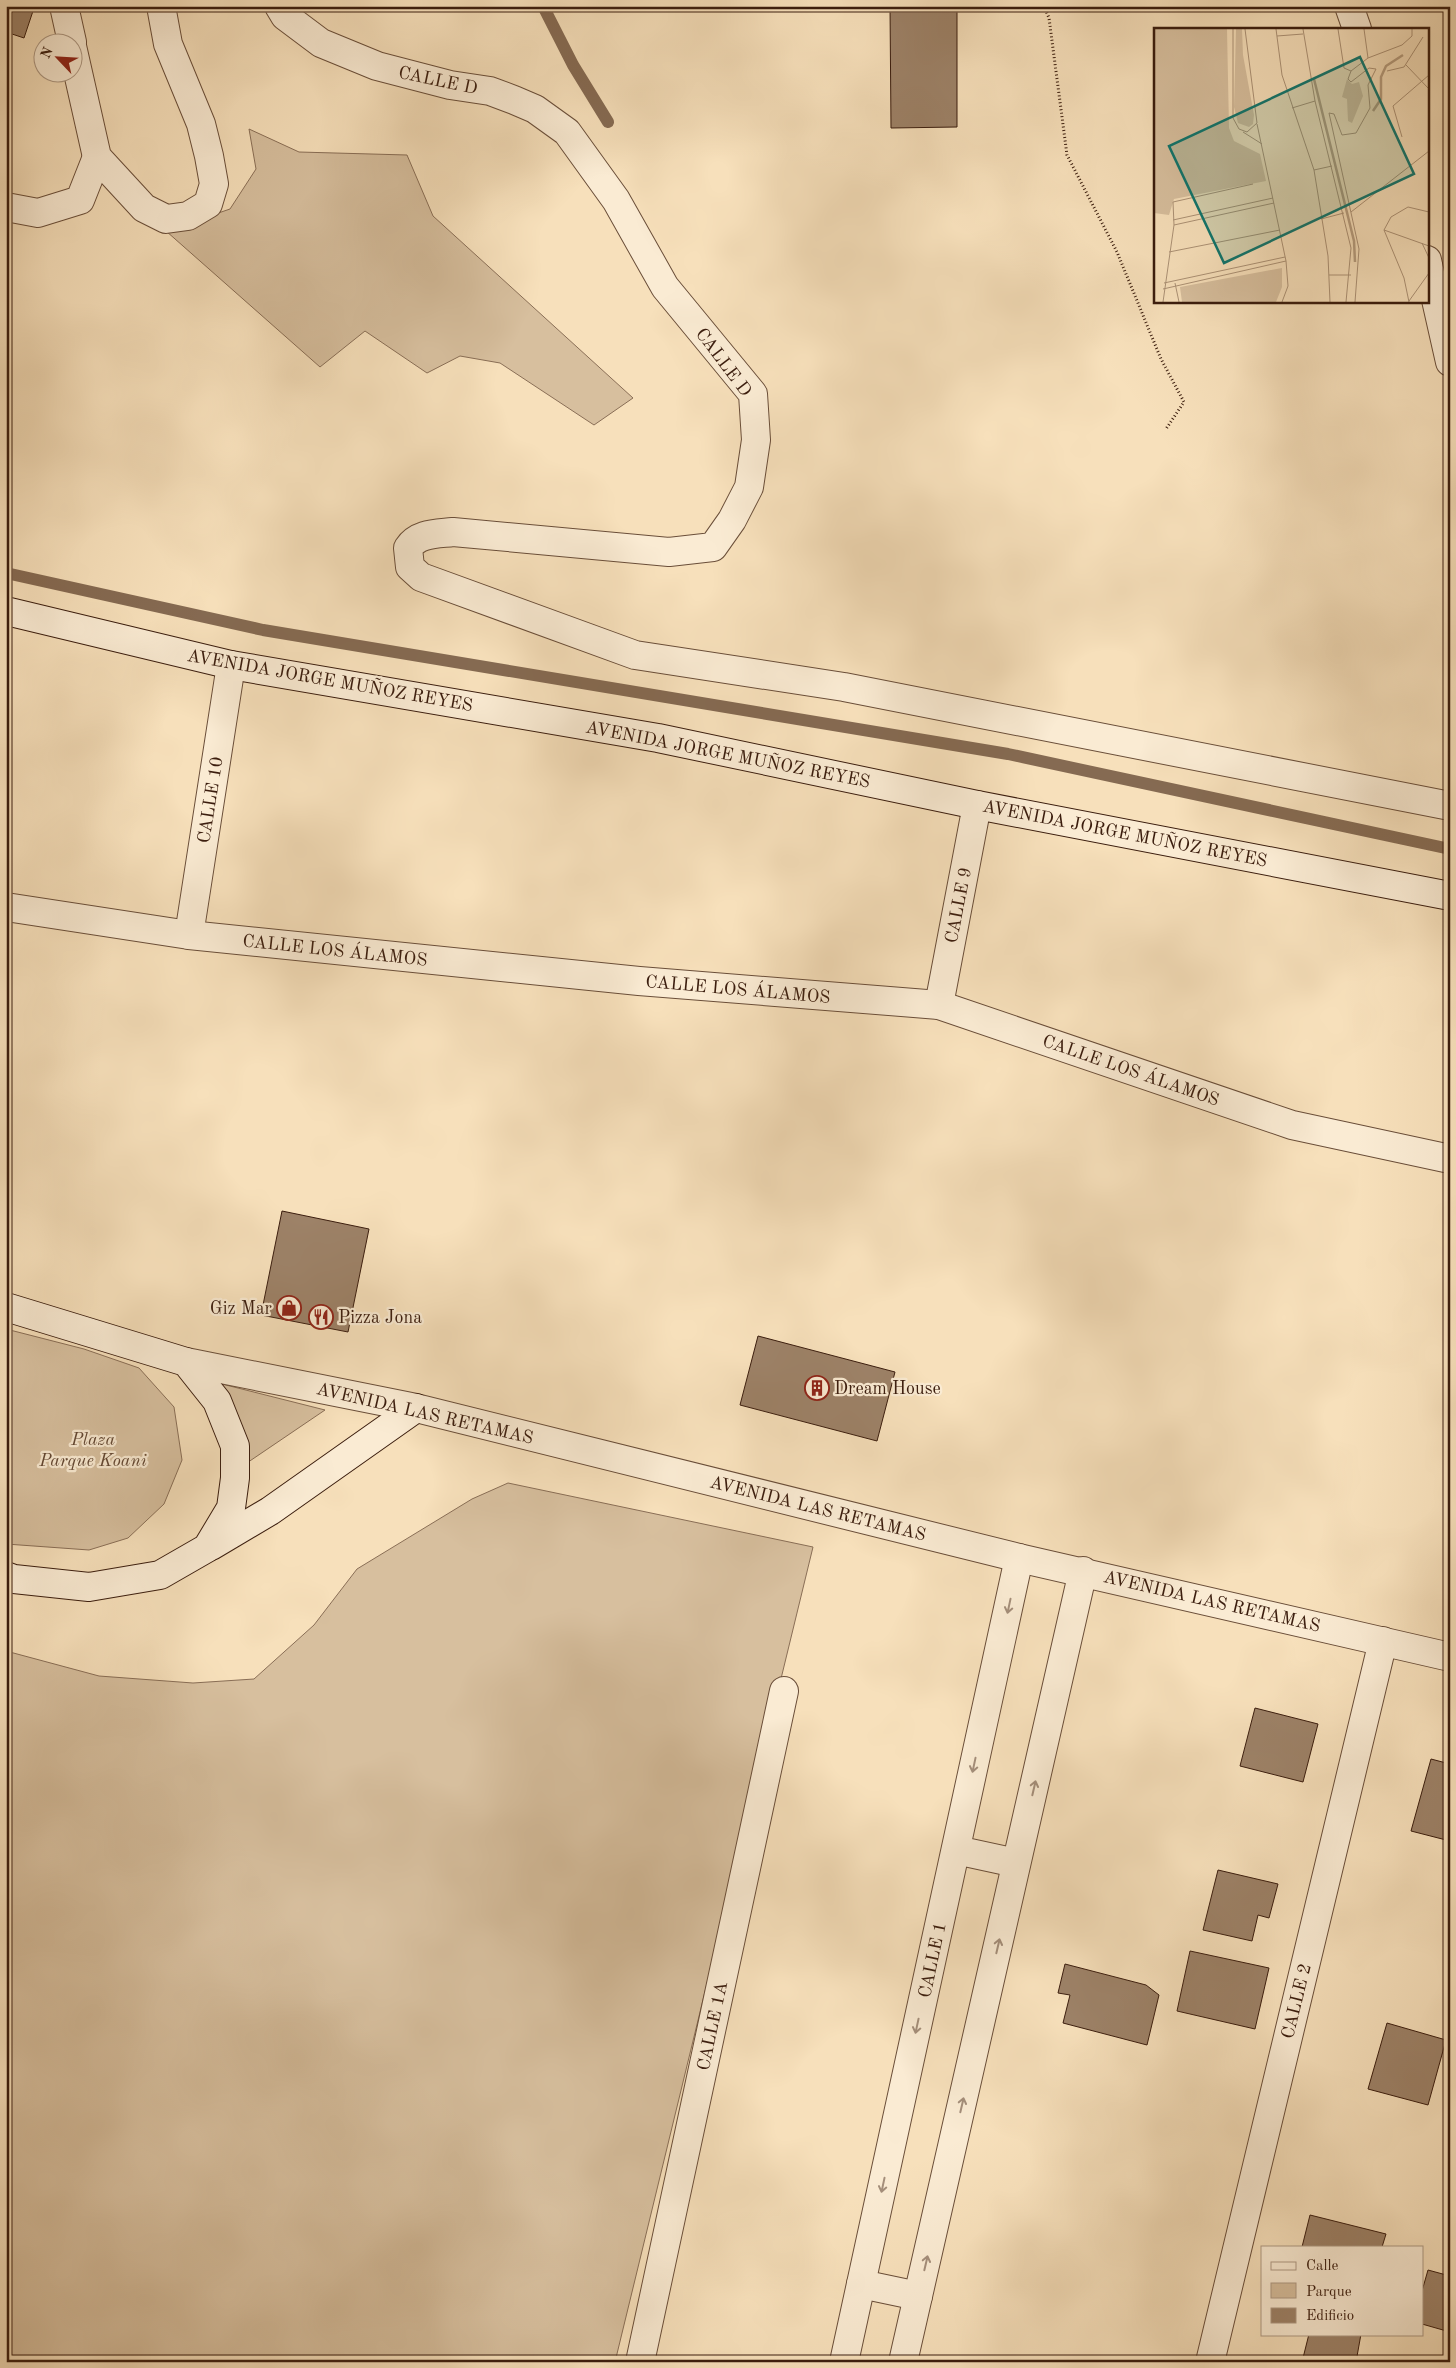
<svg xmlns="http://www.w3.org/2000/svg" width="1456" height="2368" viewBox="0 0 1456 2368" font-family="'Old Standard TT',serif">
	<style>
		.green { fill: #d7bf9e; stroke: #896e56 }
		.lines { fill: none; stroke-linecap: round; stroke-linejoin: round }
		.stream { stroke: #856a52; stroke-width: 12 }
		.building { fill: #9d8268; stroke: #3b1d0e }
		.street-casing { stroke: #6a4e39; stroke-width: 30 }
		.secondary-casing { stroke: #3b1d0e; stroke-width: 30 }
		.path { stroke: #3b1d0e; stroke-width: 3; stroke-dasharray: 1 2.5; stroke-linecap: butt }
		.street { stroke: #faebd3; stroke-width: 28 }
		.secondary { stroke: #faebd3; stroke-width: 28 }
		.oneway { stroke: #a48e7a }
		.labels { text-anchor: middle; stroke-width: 4.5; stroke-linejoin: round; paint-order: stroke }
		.street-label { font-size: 18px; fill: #3b1d0e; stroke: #faebd3 }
		.poi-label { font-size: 18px; fill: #3b1d0e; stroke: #faebd3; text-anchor: start }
		.park-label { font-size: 18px; font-style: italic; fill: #624632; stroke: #faebd3 }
		.inset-river { fill: none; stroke: #b79e80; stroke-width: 2.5 }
		.inset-road { fill: none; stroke: #ac9276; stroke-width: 1 }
		.view { fill: #0f766e; fill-opacity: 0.15; stroke: #0f766e; stroke-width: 2.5 }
		.inset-edge { fill: none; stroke: #3b1d0e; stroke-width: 2.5 }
	</style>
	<rect width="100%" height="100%" fill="#f7e0bb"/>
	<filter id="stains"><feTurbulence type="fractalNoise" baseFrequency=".004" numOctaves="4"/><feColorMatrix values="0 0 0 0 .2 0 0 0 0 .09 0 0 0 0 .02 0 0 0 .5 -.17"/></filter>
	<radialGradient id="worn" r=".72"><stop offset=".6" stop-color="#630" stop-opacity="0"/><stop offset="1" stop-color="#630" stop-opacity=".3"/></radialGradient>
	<g class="green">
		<polygon points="249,129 299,152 407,155 433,216 633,398 594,425 500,363 460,356 427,373 365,331 320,367 166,231 230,209 256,169"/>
		<polygon points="6,1329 84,1349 139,1368 174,1407 182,1460 164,1504 128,1538 89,1550 6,1544"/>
		<polygon points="218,1383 325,1410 238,1469"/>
		<polygon points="508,1483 813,1547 615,2362 6,2362 6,1651 99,1676 193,1683 254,1679 314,1625 357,1569 472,1499"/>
	</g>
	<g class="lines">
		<g class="stream">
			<polyline points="543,6 573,65 608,122"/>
			<polyline points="6,573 263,630 1008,754 1450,849"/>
		</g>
	</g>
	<g class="building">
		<polygon points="6,6 34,8 24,38 6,32"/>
		<polygon points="890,6 957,6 957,127 891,128"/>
		<polygon points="282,1211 369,1229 348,1332 261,1315"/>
		<polygon points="758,1336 895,1372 877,1441 740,1405"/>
		<polygon points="1255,1708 1318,1724 1303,1782 1240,1766"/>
		<polygon points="1431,1759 1450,1764 1450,1841 1411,1831"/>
		<polygon points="1218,1870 1278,1884 1269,1918 1258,1915 1252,1941 1203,1930"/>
		<polygon points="1190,1951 1269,1968 1255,2029 1177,2011"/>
		<polygon points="1065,1964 1146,1985 1159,1995 1147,2045 1063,2023 1070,1995 1058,1993"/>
		<polygon points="1387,2023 1446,2040 1428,2105 1368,2089"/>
		<polygon points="1310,2215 1386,2234 1382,2247 1302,2247"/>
		<polygon points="1428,2270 1450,2276 1450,2332 1422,2324 1422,2291"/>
		<polygon points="1309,2334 1361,2334 1356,2362 1302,2362"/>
	</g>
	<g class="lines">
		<defs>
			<g id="street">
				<polyline points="64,6 72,42"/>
				<path d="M 279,6 L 285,16 L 321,43 L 377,66 L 450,85 L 490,91 L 514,100 L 535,109 L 567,132 L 616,200 L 665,287 L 753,394 L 756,440 L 749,487 L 732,520 L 713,547 L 669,552 L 453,532 C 436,534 418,533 408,548 L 410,567 L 421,577 L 635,655 L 844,687 L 1450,806"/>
				<polyline points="1349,6 1357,29"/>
				<polyline points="72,46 97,157 144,208 166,219 188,216 208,204 214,184 209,156 201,124 168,44 161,6"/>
				<polyline points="6,207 38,213 80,200 97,157"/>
				<polyline points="1427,260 1450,362"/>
				<polyline points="6,907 189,935 639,981 939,1005 1292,1125 1450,1159"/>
				<polyline points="189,935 231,665"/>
				<polyline points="939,1005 977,805"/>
				<polyline points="186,1362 416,1408 1019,1558 1450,1657"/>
				<polyline points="956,1850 1016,1863"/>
				<polyline points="861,2284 918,2296"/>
				<polyline points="640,2362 784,1691"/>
				<polyline points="844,2362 1019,1558"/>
				<polyline points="903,2362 1083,1571"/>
				<polyline points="1210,2362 1383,1641"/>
			</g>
			<g id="secondary">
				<polyline points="6,611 231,665 658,738 977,805 1450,896"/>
				<polyline points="6,1307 186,1362 217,1401 235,1446 235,1478 231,1508 207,1548 160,1575 89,1587 14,1579 6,1576"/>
				<polyline points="211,1546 270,1511 416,1408"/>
			</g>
		</defs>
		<use href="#street" class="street-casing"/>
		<use href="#secondary" class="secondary-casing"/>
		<polyline class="path" points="1044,6 1049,18 1067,155 1117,252 1161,359 1184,402 1166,429"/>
		<use href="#street" class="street"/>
		<use href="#secondary" class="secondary"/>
	</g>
	<defs><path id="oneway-shaft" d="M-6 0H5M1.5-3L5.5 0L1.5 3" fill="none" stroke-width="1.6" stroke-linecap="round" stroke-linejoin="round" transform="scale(1.25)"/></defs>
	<g class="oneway">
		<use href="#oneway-shaft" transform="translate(1009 1606) rotate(102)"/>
		<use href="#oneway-shaft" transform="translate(974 1765) rotate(102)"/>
		<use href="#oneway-shaft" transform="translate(1034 1788) rotate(-77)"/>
		<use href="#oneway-shaft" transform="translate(998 1946) rotate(-77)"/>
		<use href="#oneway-shaft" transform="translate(917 2026) rotate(102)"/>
		<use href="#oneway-shaft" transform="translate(962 2105) rotate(-77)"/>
		<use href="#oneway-shaft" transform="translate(883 2185) rotate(102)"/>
		<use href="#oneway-shaft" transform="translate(926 2263) rotate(-77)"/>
	</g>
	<defs>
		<symbol id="shop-ring" viewBox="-11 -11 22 22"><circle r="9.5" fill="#faebd3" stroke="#8f2418" stroke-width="1.5"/><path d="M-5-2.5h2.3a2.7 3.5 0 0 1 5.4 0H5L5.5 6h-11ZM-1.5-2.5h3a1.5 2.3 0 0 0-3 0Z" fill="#8f2418"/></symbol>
		<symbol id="restaurant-ring" viewBox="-11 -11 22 22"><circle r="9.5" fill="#faebd3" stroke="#8f2418" stroke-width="1.5"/><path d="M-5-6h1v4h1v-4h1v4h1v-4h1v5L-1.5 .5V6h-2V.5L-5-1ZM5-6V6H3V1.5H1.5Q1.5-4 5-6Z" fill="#8f2418"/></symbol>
		<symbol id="building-ring" viewBox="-11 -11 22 22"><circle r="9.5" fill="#faebd3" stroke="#8f2418" stroke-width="1.5"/><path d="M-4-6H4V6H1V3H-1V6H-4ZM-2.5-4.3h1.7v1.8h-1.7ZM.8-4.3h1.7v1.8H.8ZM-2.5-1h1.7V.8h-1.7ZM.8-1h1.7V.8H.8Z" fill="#8f2418"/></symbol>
	</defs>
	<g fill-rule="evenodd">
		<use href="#shop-ring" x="275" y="1294" width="28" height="28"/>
		<use href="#restaurant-ring" x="307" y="1303" width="28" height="28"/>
		<use href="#building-ring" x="803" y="1374" width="28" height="28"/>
	</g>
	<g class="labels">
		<g class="street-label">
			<text transform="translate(438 80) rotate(12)" y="6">CALLE D</text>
			<text transform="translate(724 362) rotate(53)" y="6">CALLE D</text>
			<text transform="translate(330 680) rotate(10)" y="6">AVENIDA JORGE MUÑOZ REYES</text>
			<text transform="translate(728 754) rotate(11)" y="6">AVENIDA JORGE MUÑOZ REYES</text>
			<text transform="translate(210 800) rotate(-81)" y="6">CALLE 10</text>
			<text transform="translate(1125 833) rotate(11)" y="6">AVENIDA JORGE MUÑOZ REYES</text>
			<text transform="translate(958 905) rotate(-79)" y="6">CALLE 9</text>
			<text transform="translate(335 950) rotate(6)" y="6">CALLE LOS ÁLAMOS</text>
			<text transform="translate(738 989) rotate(5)" y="6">CALLE LOS ÁLAMOS</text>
			<text transform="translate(1131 1070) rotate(19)" y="6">CALLE LOS ÁLAMOS</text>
			<text transform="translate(425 1413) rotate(13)" y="6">AVENIDA LAS RETAMAS</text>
			<text transform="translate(818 1508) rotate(14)" y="6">AVENIDA LAS RETAMAS</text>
			<text transform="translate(1212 1601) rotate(13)" y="6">AVENIDA LAS RETAMAS</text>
			<text transform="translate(932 1960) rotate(-78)" y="6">CALLE 1</text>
			<text transform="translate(1296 2001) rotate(-76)" y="6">CALLE 2</text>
			<text transform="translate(712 2026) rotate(-78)" y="6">CALLE 1A</text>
		</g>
		<g class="poi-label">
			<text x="272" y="1314" text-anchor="end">Giz Mar</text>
			<text x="338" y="1323">Pizza Jona</text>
			<text x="834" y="1394">Dream House</text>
		</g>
		<g class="park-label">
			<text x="93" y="1445">Plaza<tspan x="93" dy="21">Parque Koani</tspan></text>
		</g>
	</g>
	<g transform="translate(1154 28)">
		<rect width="275" height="275" fill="#f7e0bb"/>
		<path d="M 0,1 L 73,1 L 75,100 L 80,113 L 106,126 L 112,153 L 20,171 L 15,187 L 0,185 ZM 82,1 L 88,1 L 89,27 L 100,87 L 99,96 L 95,99 L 84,95 L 80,79 ZM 193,51 L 198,56 L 205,54 L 209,68 L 198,95 L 194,93 L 193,71 L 188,69 ZM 128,240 L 128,259 L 122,274 L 28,274 L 26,259 Z" fill="#d7bf9e"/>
		<path class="inset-river" d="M 160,51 L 200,213 L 201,234M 219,83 L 227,71 L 227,49 L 232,38 L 249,27"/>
		<path class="inset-road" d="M 79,1 L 79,90 L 85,101 L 93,104 L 103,95 L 91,1M 122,1 L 128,47 L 160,142 L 174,228 L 176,274M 149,1 L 161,73 L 197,220 L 192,274M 184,1 L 190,40 L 197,43M 210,1 L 214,30M 123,8 L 149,6M 252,37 L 275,61M 233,43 L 250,39 L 269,9M 138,80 L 161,73M 103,96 L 132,233 L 134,258 L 128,274M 89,104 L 108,116M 248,109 L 239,78 L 275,47M 160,142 L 178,138M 197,184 L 275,123M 167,191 L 190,185M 19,192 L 119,170M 20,197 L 120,175M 230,202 L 275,218M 268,215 L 275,230M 15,224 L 126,202M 175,247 L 197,247M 10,255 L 131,229M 21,255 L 25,274M 9,261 L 132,233M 255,273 L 275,245M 9,274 L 20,197 L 19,174 L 99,156M 201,274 L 205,221 L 175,85 L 180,86 L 188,107 L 202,105 L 216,80 L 214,57 L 222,41 L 215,40 L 197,54 L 194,51 L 197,43 L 214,30 L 248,17 L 258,8 L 258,1M 255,274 L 250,250 L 230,202 L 237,189 L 254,179 L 275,184"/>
		<path class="view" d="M 206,29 L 260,146 L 70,235 L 15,118 Z"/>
		<rect width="275" height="275" class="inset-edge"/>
	</g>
	<rect width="1456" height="2368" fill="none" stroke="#f7e0bb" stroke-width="25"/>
	<rect x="8" y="8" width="1441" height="2353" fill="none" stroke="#3b1d0e" stroke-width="2.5"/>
	<rect x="12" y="12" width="1431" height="2343" fill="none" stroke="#3b1d0e"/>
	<rect x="1261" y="2246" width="162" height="90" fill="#faebd3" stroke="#ae9984"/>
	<rect x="1271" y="2262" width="25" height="8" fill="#faebd3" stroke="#ae9984"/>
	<text x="1306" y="2270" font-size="15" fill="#3b1d0e">Calle</text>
	<rect x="1271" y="2283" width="25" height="15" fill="#d7bf9e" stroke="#ae9984"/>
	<text x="1306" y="2296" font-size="15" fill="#3b1d0e">Parque</text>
	<rect x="1271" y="2308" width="25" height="15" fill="#9d8268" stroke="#ae9984"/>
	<text x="1306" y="2320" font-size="15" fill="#3b1d0e">Edificio</text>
	<g transform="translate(58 58) rotate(295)"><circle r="24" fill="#faebd3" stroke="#ae9984"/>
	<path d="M0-4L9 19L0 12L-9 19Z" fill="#8f2418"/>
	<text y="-8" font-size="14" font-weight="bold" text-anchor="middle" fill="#3b1d0e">N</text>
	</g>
	<rect width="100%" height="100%" filter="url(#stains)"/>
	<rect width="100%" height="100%" fill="url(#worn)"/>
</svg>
